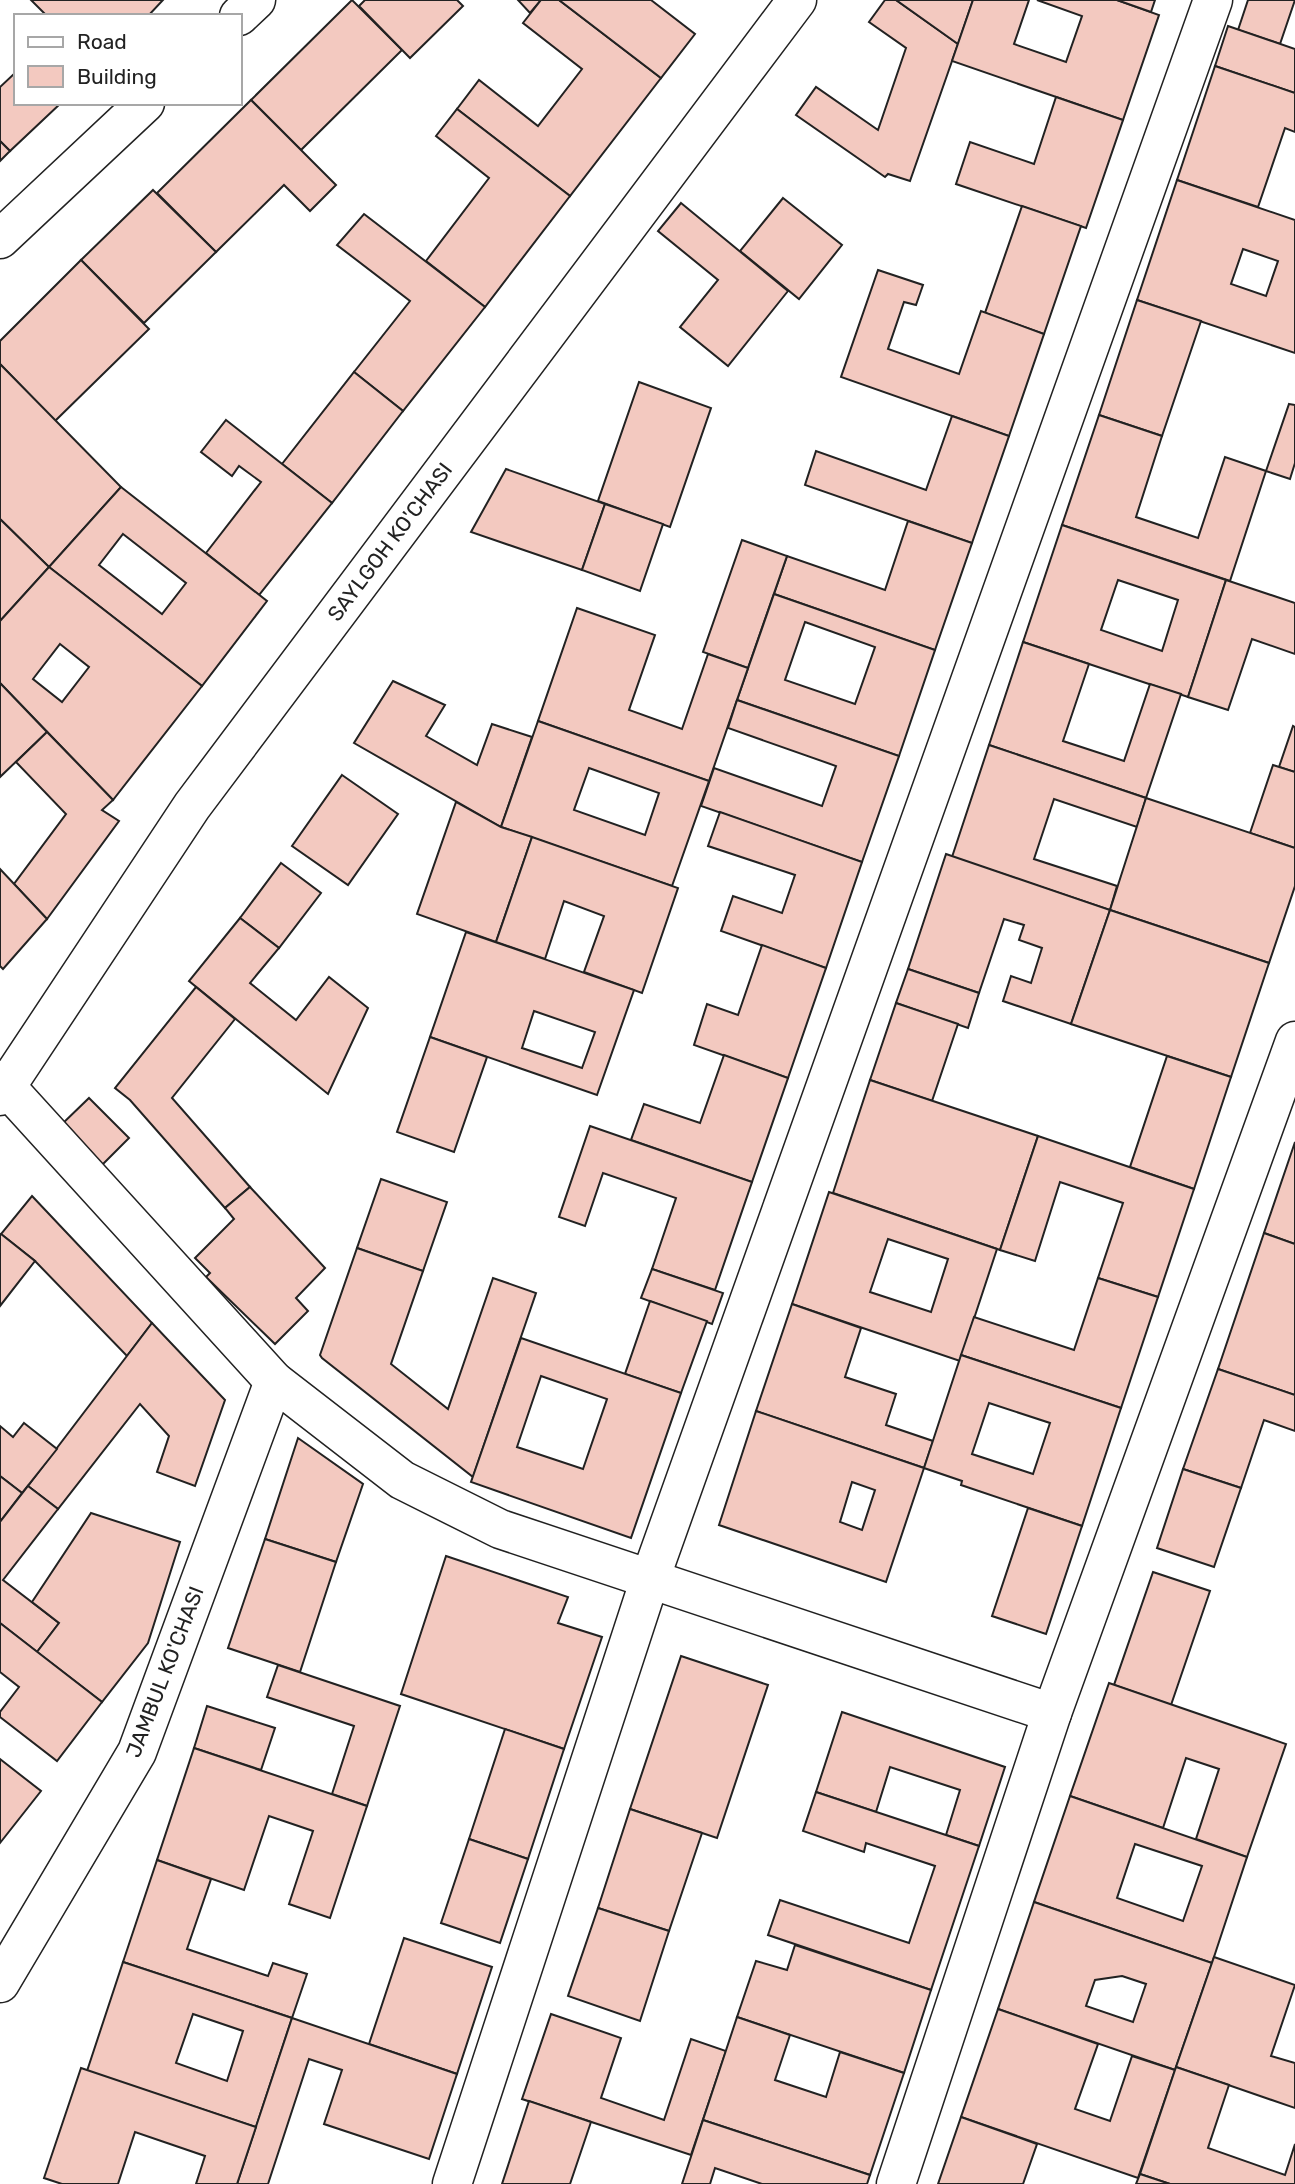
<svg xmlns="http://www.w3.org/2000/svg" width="1295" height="2184" viewBox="0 0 1295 2184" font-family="Rubik,sans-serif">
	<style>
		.building { fill: #f3c9c0; stroke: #222; stroke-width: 2; fill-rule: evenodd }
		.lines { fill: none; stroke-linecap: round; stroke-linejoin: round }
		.minor-casing { stroke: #222; stroke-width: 41 }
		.minor { stroke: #fff; stroke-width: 38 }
		.labels { text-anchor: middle; stroke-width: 5; stroke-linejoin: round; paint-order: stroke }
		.street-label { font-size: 21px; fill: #222; stroke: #fff }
	</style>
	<rect width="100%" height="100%" fill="#fff"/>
	<g class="building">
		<polygon points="31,0 163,0 148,16 47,16"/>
		<polygon points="352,0 402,50 301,150 251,100"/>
		<polygon points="365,0 457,0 463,6 410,58 359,6"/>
		<polygon points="518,0 541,0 530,13"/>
		<polygon points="541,0 559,0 661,78 570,196 457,109 479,80 538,126 582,69 523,23"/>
		<polygon points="559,0 651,0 695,34 661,78"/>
		<polygon points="885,0 896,0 958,44 910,181 888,174 885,177 796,115 816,87 878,130 906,48 869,22"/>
		<polygon points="896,0 973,0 958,44"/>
		<polygon points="973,0 1029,0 1014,44 1066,62 1082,16 1037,0 1117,0 1159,15 1123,120 952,61"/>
		<polygon points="1117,0 1155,0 1151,12"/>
		<polygon points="1248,0 1295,0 1280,44 1238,30"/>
		<polygon points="1228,26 1295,49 1295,93 1215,66"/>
		<polygon points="1215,66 1295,93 1295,132 1285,128 1258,207 1177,180"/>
		<polygon points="16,72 16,103 61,103 10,151 0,141 0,87"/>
		<polygon points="1056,97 1123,120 1086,228 956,184 970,142 1034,164"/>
		<polygon points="251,100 336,185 310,211 284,185 216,252 157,193"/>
		<polygon points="457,109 570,196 485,307 426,261 489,178 436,136"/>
		<polygon points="0,141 10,151 0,161"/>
		<path d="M 1177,180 L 1295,220 L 1295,353 L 1137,300 ZM 1243,249 L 1278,261 L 1266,296 L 1231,284 Z"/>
		<polygon points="153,190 216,252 144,323 81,260"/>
		<polygon points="783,198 842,245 799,299 740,251"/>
		<polygon points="681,203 788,291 728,366 680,327 718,280 658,231"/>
		<polygon points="1022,206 1081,226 1044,334 985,313"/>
		<polygon points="364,214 485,307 403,411 354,372 410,301 337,245"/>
		<polygon points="81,260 149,329 55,421 0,364 0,341"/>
		<polygon points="878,270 923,285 916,305 904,302 888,349 959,374 981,311 1044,334 1009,436 841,377"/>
		<polygon points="1137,300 1201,321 1162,436 1099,415"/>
		<polygon points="0,364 121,487 49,567 0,519"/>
		<polygon points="354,372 403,411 332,503 282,464"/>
		<polygon points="639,382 711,408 670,527 598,501"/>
		<polygon points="1289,404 1295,405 1295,463 1290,479 1266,471"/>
		<polygon points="1099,415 1162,436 1136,517 1198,538 1225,457 1266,471 1230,581 1062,525"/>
		<polygon points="952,416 1009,436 972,543 805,485 816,451 926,490"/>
		<polygon points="226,420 332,503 259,595 206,553 261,482 239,466 232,476 201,452"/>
		<polygon points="506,469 605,504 582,570 471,532"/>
		<path d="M 121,487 L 267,601 L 202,686 L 49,567 ZM 123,534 L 186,583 L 162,614 L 99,565 Z"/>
		<polygon points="605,504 663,524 640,591 582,570"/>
		<polygon points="0,519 49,567 0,621"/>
		<polygon points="908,521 972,543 935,650 774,594 787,556 885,590"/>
		<path d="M 1062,525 L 1226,580 L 1188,697 L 1023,642 ZM 1118,580 L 1178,600 L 1162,651 L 1101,630 Z"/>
		<polygon points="742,540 787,556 748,668 703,652"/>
		<path d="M 49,567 L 202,686 L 113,800 L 0,683 L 0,621 ZM 60,644 L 89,667 L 62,702 L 33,679 Z"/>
		<polygon points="1226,580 1295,603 1295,654 1252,639 1228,710 1188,697"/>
		<path d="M 774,594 L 935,650 L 899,756 L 737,700 ZM 805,622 L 875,647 L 855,704 L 785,680 Z"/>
		<polygon points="577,608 655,635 629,710 682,729 708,654 748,668 709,781 538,721"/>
		<polygon points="1023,642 1089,664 1063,741 1124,761 1150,684 1181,694 1146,798 989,745"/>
		<polygon points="393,681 445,705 426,736 477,765 492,724 532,737 501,827 354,743"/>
		<polygon points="0,683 47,732 0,777"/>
		<polygon points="737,700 899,756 862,862 701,806 714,768 822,806 836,766 728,728"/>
		<path d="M 538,721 L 709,781 L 672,886 L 501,827 ZM 589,768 L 659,793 L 645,835 L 574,810 Z"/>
		<polygon points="1293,726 1295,727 1295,772 1279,767"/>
		<polygon points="47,732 113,800 102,810 119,821 47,919 14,884 66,814 16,762"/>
		<polygon points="989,745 1146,798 1137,827 1054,799 1034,859 1117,886 1110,910 952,857"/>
		<polygon points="1273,765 1295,772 1295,848 1250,833"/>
		<polygon points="342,775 398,814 348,885 292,846"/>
		<polygon points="1146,798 1295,848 1295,886 1269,963 1110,910"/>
		<polygon points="456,802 501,827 532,837 496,942 417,914"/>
		<polygon points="720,812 862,862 826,968 721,931 733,896 782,913 795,875 708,846"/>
		<polygon points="532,837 678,888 642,993 584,972 604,916 564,901 545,959 496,942"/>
		<polygon points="946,854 1110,910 1071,1024 1003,1001 1011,976 1031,983 1042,948 1019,940 1024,925 1004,919 979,993 908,969"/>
		<polygon points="281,863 321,893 279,948 240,918"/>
		<polygon points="0,869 47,919 3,969 0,966"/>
		<polygon points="1110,910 1269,963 1231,1077 1071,1024"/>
		<polygon points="240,918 279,948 250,983 296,1020 329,977 368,1008 328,1094 189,981"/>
		<path d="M 466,932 L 634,990 L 597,1095 L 430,1037 ZM 534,1011 L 595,1032 L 582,1068 L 522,1048 Z"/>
		<polygon points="762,945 826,968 788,1078 694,1045 707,1004 738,1015"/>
		<polygon points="908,969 979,993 968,1028 896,1003"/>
		<polygon points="196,987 235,1019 172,1098 250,1187 225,1208 130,1100 115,1088"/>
		<polygon points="896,1003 958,1024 932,1101 870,1080"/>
		<polygon points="430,1037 487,1057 454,1152 397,1132"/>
		<polygon points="724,1055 788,1078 752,1182 631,1140 644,1104 700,1123"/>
		<polygon points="1167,1056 1231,1077 1194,1189 1130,1167"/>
		<polygon points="870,1080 1038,1136 1000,1250 833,1193"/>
		<polygon points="89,1098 129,1138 100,1167 60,1126"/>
		<polygon points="590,1126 752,1182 715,1290 652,1269 676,1198 603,1173 585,1226 559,1217"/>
		<polygon points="1038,1136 1194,1189 1158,1297 1098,1278 1123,1203 1060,1182 1035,1261 1000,1250"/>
		<polygon points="1295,1142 1295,1244 1264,1233"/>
		<polygon points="381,1179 447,1202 423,1271 357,1248"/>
		<polygon points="250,1187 325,1268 296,1298 308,1311 275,1344 206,1277 210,1273 195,1258 234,1219 225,1208"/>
		<path d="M 829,1192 L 997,1249 L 960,1361 L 792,1304 ZM 888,1239 L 948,1259 L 931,1312 L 870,1292 Z"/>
		<polygon points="32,1196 152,1323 127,1356 35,1261 1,1234"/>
		<polygon points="1264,1233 1295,1244 1295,1395 1218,1369"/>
		<polygon points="1,1234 35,1261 0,1306 0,1235"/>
		<polygon points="357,1248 423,1271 391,1364 448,1409 493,1278 536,1293 473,1477 322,1358 320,1355"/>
		<polygon points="652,1269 723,1293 712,1324 641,1298"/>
		<polygon points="1098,1278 1158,1297 1121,1408 961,1355 974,1317 1074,1350"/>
		<polygon points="650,1301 707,1321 681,1393 625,1374"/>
		<polygon points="792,1304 861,1328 845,1377 896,1394 886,1425 933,1441 924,1468 756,1411"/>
		<polygon points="152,1323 225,1400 195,1486 157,1472 169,1436 140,1404 58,1509 28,1486"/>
		<path d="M 521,1338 L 681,1393 L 631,1538 L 471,1482 ZM 541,1376 L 607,1399 L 583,1469 L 517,1447 Z"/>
		<path d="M 961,1355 L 1121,1408 L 1082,1526 L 961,1485 L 962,1481 L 924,1468 ZM 989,1403 L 1050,1423 L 1033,1474 L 972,1454 Z"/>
		<polygon points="1218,1369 1295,1395 1295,1431 1264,1420 1241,1488 1183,1469"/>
		<path d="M 756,1411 L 924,1468 L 886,1582 L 719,1525 ZM 852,1482 L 875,1490 L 862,1530 L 840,1522 Z"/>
		<polygon points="24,1423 57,1449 22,1493 0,1476 0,1426 13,1437"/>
		<polygon points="298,1438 363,1484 336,1562 265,1539"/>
		<polygon points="1183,1469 1241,1488 1214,1567 1157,1548"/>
		<polygon points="0,1476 22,1493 0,1522"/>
		<polygon points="28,1486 58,1509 3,1580 59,1623 37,1652 0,1623 0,1522"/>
		<polygon points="1028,1508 1082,1526 1046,1634 992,1616"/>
		<polygon points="91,1513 180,1542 148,1643 102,1702 37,1652 59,1623 32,1602"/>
		<polygon points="265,1539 336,1562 300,1672 228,1648"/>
		<polygon points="446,1556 568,1597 558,1623 602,1637 564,1749 401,1694"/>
		<polygon points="1153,1572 1210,1591 1171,1705 1114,1685"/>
		<polygon points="0,1623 102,1702 57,1761 0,1717 0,1712 19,1687 0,1672"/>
		<polygon points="681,1656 768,1685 717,1838 630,1809"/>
		<polygon points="278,1665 400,1706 367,1806 332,1794 354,1726 267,1697"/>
		<polygon points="1109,1683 1286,1744 1247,1857 1196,1839 1219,1769 1186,1758 1163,1828 1070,1796"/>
		<polygon points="207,1706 275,1728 261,1770 194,1748"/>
		<polygon points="842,1712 1005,1767 979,1846 946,1835 960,1790 890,1767 876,1812 816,1792"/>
		<polygon points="505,1729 564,1749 528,1859 469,1839"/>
		<polygon points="194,1748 367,1806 330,1918 289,1904 313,1831 269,1816 244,1890 157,1860"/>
		<polygon points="0,1759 41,1791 0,1843"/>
		<polygon points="816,1792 979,1846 931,1990 768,1935 780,1900 909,1943 935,1866 866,1843 864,1852 803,1831"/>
		<path d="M 1070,1796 L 1247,1857 L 1212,1963 L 1034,1902 ZM 1135,1844 L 1202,1866 L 1183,1921 L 1117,1898 Z"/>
		<polygon points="630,1809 702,1833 669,1931 598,1908"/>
		<polygon points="469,1839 528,1859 500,1943 441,1923"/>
		<polygon points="157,1860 211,1879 187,1949 268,1976 273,1963 307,1974 292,2018 123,1962"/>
		<path d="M 1034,1902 L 1212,1963 L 1175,2070 L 998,2009 ZM 1122,1976 L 1146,1984 L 1133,2022 L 1086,2006 L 1095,1980 Z"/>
		<polygon points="598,1908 669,1931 640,2021 568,1996"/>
		<polygon points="404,1938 492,1967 457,2074 369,2044"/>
		<polygon points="795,1945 931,1990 904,2073 737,2017 756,1961 787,1970"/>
		<polygon points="1214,1957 1295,1985 1271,2056 1295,2063 1295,2108 1176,2067"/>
		<path d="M 123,1962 L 292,2018 L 256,2127 L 87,2071 ZM 193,2014 L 243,2031 L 227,2081 L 176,2063 Z"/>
		<polygon points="998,2009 1098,2044 1075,2109 1110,2121 1132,2056 1175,2070 1138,2178 961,2117"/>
		<polygon points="551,2014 621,2038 601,2098 664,2120 691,2039 726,2051 691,2155 522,2099"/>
		<polygon points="737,2017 790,2035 775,2080 826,2097 840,2052 904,2073 870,2175 703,2120"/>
		<polygon points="292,2018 457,2074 429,2159 324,2124 342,2070 309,2059 268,2184 237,2184"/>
		<polygon points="1176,2067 1229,2085 1208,2148 1285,2175 1295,2144 1295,2184 1170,2184 1140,2174"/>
		<polygon points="81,2068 256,2127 237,2184 196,2184 205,2156 135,2132 118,2184 62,2184 44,2178"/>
		<polygon points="529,2101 591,2122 570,2184 502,2184"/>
		<polygon points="961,2117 1037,2144 1023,2184 938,2184"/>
		<polygon points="703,2120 870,2175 867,2184 762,2184 715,2168 710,2184 682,2184"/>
		<polygon points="1140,2174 1170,2184 1136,2184"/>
	</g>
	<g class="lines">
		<defs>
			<g id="minor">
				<polyline points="239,16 256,0"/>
				<polyline points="0,239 145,103"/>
				<polyline points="0,1080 274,1381 402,1480 500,1529 1052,1713"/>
				<polyline points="0,1096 192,806 797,0"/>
				<polyline points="0,1983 137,1752 274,1381"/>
				<polyline points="452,2184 650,1579 1213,0"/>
				<polyline points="896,2184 1052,1713 1295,1041"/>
			</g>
		</defs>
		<use href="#minor" class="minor-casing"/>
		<use href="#minor" class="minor"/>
	</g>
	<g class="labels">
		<g class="street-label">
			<text transform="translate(390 542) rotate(-53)" y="7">SAYLGOH KO'CHASI</text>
			<text transform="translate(165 1672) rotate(-69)" y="7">JAMBUL KO'CHASI</text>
		</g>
	</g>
	<rect x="14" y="14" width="228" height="91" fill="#ffffff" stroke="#a7a7a7" stroke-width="2"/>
	<rect x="28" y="37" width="35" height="10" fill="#ffffff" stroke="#a7a7a7" stroke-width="2"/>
	<text x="77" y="49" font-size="21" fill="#222222">Road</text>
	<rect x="28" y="66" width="35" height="21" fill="#f3c9c0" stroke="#a7a7a7" stroke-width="2"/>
	<text x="77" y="84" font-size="21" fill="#222222">Building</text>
</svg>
